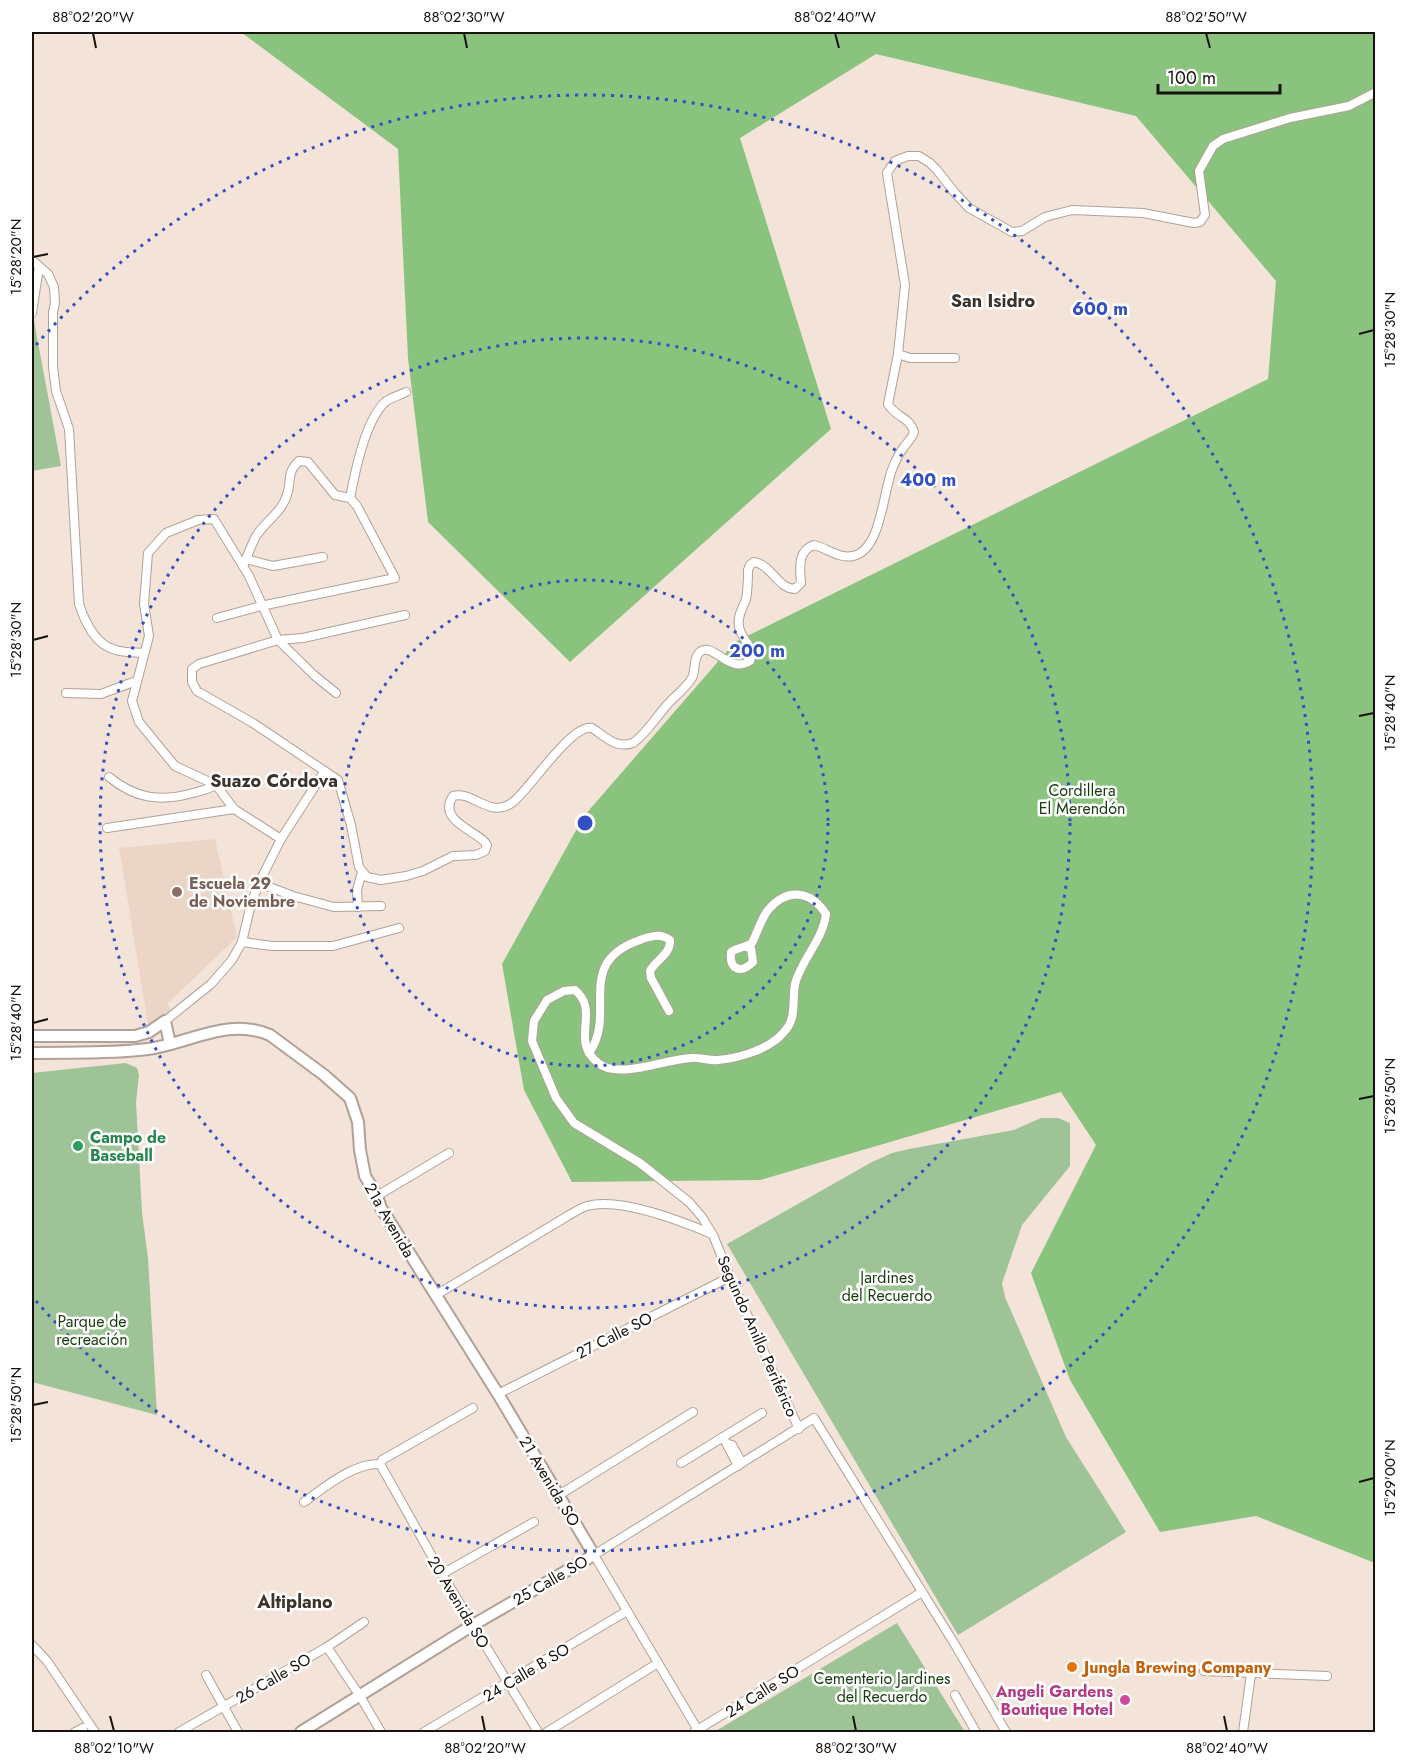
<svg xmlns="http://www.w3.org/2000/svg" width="1407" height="1764" viewBox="0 0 1407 1764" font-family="Jost,sans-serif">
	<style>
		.built { fill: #ebd5c6 }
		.green { fill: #9ec396 }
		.forest { fill: #89c37e }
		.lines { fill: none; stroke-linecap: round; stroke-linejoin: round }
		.street-casing { stroke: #b0a298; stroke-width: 10 }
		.secondary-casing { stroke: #b0a298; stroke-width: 14 }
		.street { stroke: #fff; stroke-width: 8 }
		.secondary { stroke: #fff; stroke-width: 10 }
		.ticks { fill: none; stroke: #17120e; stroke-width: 2 }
		.ring { fill: none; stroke: #344fc1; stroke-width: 3; stroke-dasharray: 3 6 }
		.education-dot { fill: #8d6e63; stroke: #fff; stroke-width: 2 }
		.leisure-dot { fill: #2e9e5b; stroke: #fff; stroke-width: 2 }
		.food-dot { fill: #e8710a; stroke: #fff; stroke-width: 2 }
		.hotel-dot { fill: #d1479c; stroke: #fff; stroke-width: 2 }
		.labels { text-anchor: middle; stroke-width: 5; stroke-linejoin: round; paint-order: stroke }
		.park-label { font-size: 16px; fill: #153c0d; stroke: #fff }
		.education-label { font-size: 16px; font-weight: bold; fill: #785e54; stroke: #fff; text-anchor: start }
		.leisure-label { font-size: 16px; font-weight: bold; fill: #27864d; stroke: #fff; text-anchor: start }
		.street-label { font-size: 16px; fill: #17120e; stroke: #fff }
		.food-label { font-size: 16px; font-weight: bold; fill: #c56008; stroke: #fff; text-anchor: start }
		.hotel-label { font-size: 16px; font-weight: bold; fill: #b23c85; stroke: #fff; text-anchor: end }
		.neighbourhood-label { font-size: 18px; font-weight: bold; fill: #3d322a; stroke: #fff }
		.centre { fill: #344fc1; stroke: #fff; stroke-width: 3 }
		.ring-label { font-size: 18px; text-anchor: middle; font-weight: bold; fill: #344fc1; stroke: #fff; stroke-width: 5; stroke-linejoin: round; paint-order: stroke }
		.neatline { fill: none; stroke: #17120e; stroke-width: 2 }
		.ticks-label { font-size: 15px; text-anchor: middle; fill: #17120e }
	</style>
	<rect width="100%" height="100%" fill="#f3e3d9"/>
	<polygon class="built" points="215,839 237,937 167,1004 172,1012 148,1024 119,848"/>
	<g class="green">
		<polygon points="32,310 61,466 32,471"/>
		<polygon points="126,1063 137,1068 139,1075 136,1102 142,1213 148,1258 157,1415 32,1382 32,1073"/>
		<polygon points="1041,1118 1058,1118 1070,1123 1070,1166 1022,1225 1002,1283 1005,1297 1066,1437 1126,1532 958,1635 727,1244 872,1162 892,1153 909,1149 1014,1130"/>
		<polygon points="897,1623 965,1732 714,1732"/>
	</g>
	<polygon class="forest" points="241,32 1375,32 1375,1563 1256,1516 1160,1532 1070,1380 1031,1273 1096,1145 1061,1092 760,1180 572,1182 524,1090 502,964 584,816 735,642 1268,379 1276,281 1136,116 876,54 740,138 831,429 570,662 428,522 408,358 398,149"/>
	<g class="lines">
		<defs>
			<g id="street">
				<path d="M 32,260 L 48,274 L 54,287 L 55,303 L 53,312 L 53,367 L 56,391 L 69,429 L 79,604 C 85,622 95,645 116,650 C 125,653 135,652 144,653"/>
				<polyline points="32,313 39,267"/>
				<polyline points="898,354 910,358 955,358"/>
				<path d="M 350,498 C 355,472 365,421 385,402 C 390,398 400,395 406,392"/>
				<polyline points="246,559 273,566 323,557"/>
				<path d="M 405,615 L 303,638 L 278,640 L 199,664 L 192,669 L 192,682 L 197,691 L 253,723 L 338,780 L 351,825 L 359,867 L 367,877 L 381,880 L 406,876 L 423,871 L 453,856 L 476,855 L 485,851 L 487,845 C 481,832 436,822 453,796 C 473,790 490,820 513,802 C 530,789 571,724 592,728 C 606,737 616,749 633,743 C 647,733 656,717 667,705 C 675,696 686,688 692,678 C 696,670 693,657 700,652 C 713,641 729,675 750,661 C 757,646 740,640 739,626 C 737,616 743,608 746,599 C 748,589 748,580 748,570 L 750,565 L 754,562 C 771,564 778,589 795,589 L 801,583 C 800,568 797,551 814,545 C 827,548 839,559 853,556 C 882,550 883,489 893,467 C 896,460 899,453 904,447 C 908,441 912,439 914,432 C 910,417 895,417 888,404 L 898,354 L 905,285 L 887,173 L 895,161 L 908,156 L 919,156 L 930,163 L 937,170 L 955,193 L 969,208 L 1012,232 L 1022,231 L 1045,217 L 1072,210 L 1143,213 L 1194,223 L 1200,222 L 1205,215 L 1199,171 L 1213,146 L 1223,139 L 1290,118 L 1349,106 L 1376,92"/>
				<path d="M 217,618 L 261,606 L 395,578 L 357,506 L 350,498 L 335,495 L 308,462 L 299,461 C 286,473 292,480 287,495 C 282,512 265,522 256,536 C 251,546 247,557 243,566"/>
				<polyline points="66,693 101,694 136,681"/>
				<path d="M 109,777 C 136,799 160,802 193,793 C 201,791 209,789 216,785"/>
				<polyline points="107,828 234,809"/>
				<polyline points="281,839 234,809 216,785 175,766 139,722 132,701 149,636 144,604 148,553 166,533 198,520 214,519 249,576 278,640 315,676 336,693"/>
				<polyline points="259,883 293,896 334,907 381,906"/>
				<polyline points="358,907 357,890 362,872"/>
				<polyline points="242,942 272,946 333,946 399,928"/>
				<path d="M 747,947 L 751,948 L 753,962 C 741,974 729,970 731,952 C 738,947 745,948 752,943 C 757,933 761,919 768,910 C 788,887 811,891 826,914 C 823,940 801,960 795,984 C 792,1001 797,1019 784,1032 C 770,1049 740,1058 718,1060 C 709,1061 700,1057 691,1058 C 666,1059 618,1080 598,1063 C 569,1040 601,1012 575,990 L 564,991 L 547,1000 L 534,1021 L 532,1041 L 556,1098 L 574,1123 L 640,1163 L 689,1202 L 702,1217 L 713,1235 L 730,1277 L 799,1429"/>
				<polyline points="165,1021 211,984 232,960 242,942 251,904 259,883 281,839 324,772"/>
				<path d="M 589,1053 C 618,1013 573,963 640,940 C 651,936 660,933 670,940 C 671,954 656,960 650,971 L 651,978 L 669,1011"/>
				<polyline points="377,1196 449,1153"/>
				<path d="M 436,1295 L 566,1217 C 573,1213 580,1208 587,1206 C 621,1197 681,1221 712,1234"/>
				<polyline points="498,1394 730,1277"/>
				<polyline points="473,1408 382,1460 380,1464 442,1574 538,1732"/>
				<polyline points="723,1437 738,1466"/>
				<polyline points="727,1444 732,1445 742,1463"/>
				<polyline points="681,1463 762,1413"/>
				<polyline points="559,1495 693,1412"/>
				<path d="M 304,1502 C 325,1487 353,1463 380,1464"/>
				<polyline points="442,1574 534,1522"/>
				<polyline points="32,1645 47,1661 95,1732"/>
				<polyline points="327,1647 360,1696 381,1732"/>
				<polyline points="1204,1671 1327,1676"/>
				<polyline points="206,1675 238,1732"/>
				<polyline points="955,1695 976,1732"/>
				<polyline points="75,1732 83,1728"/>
				<polyline points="179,1732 327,1647 364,1622"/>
				<polyline points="424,1732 627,1611"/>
				<polyline points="547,1732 658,1663"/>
				<polyline points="694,1732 922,1592"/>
				<polyline points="699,1732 594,1555 814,1418 954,1643 1006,1732"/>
				<polyline points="1243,1732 1251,1674"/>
			</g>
			<g id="secondary">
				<polyline points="32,1036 135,1036 149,1032 165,1021 170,1044"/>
				<path d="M 32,1053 C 70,1052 110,1054 148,1049 C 190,1043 228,1017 270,1035 L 324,1075 L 350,1098 L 358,1122 L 360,1150 L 365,1176 L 377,1196 L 381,1208 L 498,1394 L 594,1555 L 473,1625 L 301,1732"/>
			</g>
		</defs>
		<use href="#street" class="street-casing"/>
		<use href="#secondary" class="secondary-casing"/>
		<use href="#street" class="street"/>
		<use href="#secondary" class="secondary"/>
	</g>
	<path class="ticks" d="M 93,33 L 96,48M 464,33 L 467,48M 835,33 L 839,48M 1206,33 L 1210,48M 33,257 L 48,254M 1359,334 L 1374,330M 33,640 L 48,636M 1359,716 L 1374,713M 33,1023 L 48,1019M 1359,1099 L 1374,1096M 33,1405 L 48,1402M 1359,1482 L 1374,1478M 110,1716 L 114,1731M 482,1716 L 485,1731M 853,1716 L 856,1731M 1224,1716 L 1227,1731"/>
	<g class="ring">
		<circle cx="585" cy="823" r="243"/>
		<circle cx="585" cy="823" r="485"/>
		<path d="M36 345A728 728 0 1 1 36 1301"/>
	</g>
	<circle class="education-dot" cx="177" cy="892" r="6"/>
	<circle class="leisure-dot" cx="78" cy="1146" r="6"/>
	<circle class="food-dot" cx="1072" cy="1667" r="6"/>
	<circle class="hotel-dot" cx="1125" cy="1700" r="6"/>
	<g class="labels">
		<g class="park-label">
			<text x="1082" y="796">Cordillera<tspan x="1082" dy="18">El Merendón</tspan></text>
			<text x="887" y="1283">Jardines<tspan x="887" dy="18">del Recuerdo</tspan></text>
			<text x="92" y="1327">Parque de<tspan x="92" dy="18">recreación</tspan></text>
			<text x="882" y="1684">Cementerio Jardines<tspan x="882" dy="18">del Recuerdo</tspan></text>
		</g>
		<g class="education-label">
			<text x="189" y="889">Escuela 29<tspan x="189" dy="18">de Noviembre</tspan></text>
		</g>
		<g class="leisure-label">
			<text x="90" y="1143">Campo de<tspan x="90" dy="18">Baseball</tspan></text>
		</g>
		<g class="street-label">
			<text transform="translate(390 1220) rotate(60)" y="6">21a Avenida</text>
			<text transform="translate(614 1335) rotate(-27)" y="6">27 Calle SO</text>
			<text transform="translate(758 1336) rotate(66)" y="6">Segundo Anillo Periférico</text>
			<text transform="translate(550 1481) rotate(59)" y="6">21 Avenida SO</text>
			<text transform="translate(550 1580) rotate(-30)" y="6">25 Calle SO</text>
			<text transform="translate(459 1602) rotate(59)" y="6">20 Avenida SO</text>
			<text transform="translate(526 1672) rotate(-31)" y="6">24 Calle B SO</text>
			<text transform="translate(273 1678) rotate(-30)" y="6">26 Calle SO</text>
			<text transform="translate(762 1691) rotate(-32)" y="6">24 Calle SO</text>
		</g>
		<g class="food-label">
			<text x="1084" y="1673">Jungla Brewing Company</text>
		</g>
		<g class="hotel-label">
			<text x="1113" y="1697">Angeli Gardens<tspan x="1113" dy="18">Boutique Hotel</tspan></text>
		</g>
		<g class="neighbourhood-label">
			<text x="993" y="307">San Isidro</text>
			<text x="274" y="787">Suazo Córdova</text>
			<text x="295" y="1608">Altiplano</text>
		</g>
	</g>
	<circle cx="585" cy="823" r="9" class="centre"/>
	<g class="ring-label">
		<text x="1100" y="315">600 m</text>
		<text x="928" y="486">400 m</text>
		<text x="757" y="657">200 m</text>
	</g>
	<rect width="1407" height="1764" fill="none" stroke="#ffffff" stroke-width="66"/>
	<path d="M1158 84v9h122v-9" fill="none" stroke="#17120e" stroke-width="3"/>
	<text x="1167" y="84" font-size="18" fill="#17120e" stroke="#ffffff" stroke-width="4.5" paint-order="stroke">100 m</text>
	<rect x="33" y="33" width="1341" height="1698" class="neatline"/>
	<g class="ticks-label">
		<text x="93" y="22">88°02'20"W</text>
		<text x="464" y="22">88°02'30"W</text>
		<text x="835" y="22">88°02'40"W</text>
		<text x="1206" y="22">88°02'50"W</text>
		<text transform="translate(16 257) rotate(-90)" y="5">15°28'20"N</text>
		<text transform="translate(1390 330) rotate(-90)" y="5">15°28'30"N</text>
		<text transform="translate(16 640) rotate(-90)" y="5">15°28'30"N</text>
		<text transform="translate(1390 713) rotate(-90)" y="5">15°28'40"N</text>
		<text transform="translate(16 1023) rotate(-90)" y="5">15°28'40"N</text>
		<text transform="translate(1390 1096) rotate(-90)" y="5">15°28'50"N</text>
		<text transform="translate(16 1405) rotate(-90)" y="5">15°28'50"N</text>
		<text transform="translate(1390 1478) rotate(-90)" y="5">15°29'00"N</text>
		<text x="114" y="1753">88°02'10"W</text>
		<text x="485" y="1753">88°02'20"W</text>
		<text x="856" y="1753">88°02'30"W</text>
		<text x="1227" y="1753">88°02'40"W</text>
	</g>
</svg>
